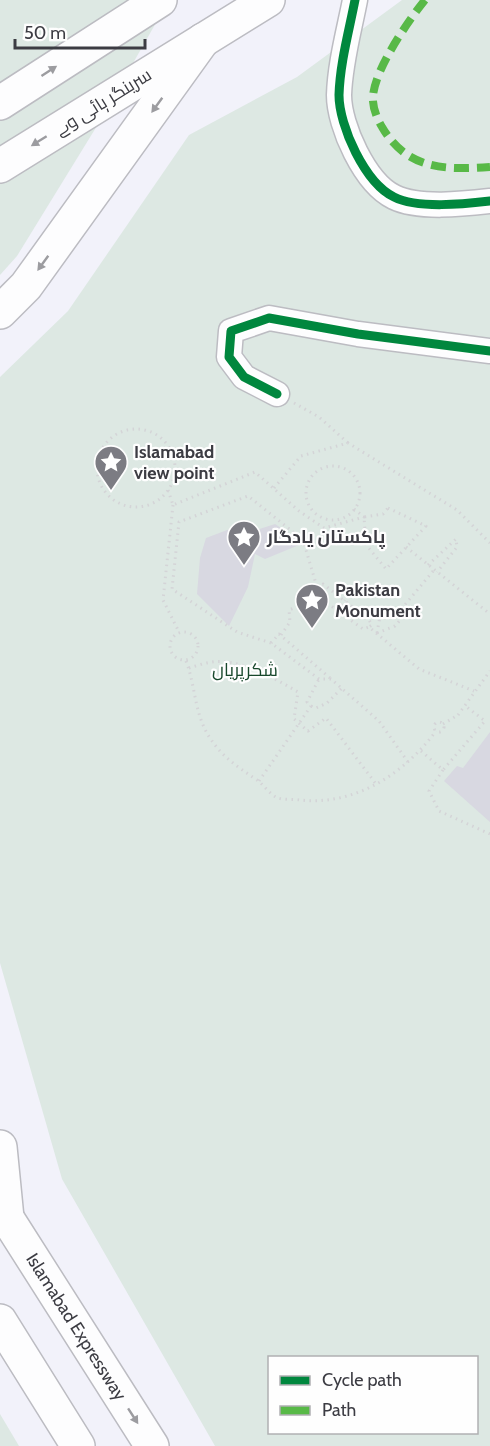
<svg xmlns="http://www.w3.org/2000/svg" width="490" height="1446" viewBox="0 0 490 1446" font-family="Cabin,Cairo,sans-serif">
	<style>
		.green { fill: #dde8e3; fill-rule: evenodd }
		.building { fill: #d8d8e1 }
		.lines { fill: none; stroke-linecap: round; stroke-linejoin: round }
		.minor-casing { stroke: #bcbcc2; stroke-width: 27 }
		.highway-casing { stroke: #bcbcc2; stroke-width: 36 }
		.path { stroke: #d4d4d7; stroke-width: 3; stroke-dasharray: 1.5 4.5; stroke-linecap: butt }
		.minor { stroke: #fdfdfe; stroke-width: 24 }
		.highway { stroke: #fdfdfe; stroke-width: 33 }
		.quiet { stroke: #58b947; stroke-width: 8; stroke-dasharray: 15 8; stroke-linecap: butt }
		.cycleway-casing { stroke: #fefefe; stroke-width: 13 }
		.cycleway { stroke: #00873e; stroke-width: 9 }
		.oneway { fill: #9c9ca0 }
		.labels { text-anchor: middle; stroke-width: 4.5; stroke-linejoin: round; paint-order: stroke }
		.street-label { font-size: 18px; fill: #3c3c43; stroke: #fefefe }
		.poi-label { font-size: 18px; font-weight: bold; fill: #3c3c43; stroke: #fefefe; text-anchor: start }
		.park-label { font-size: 18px; fill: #18482c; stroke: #fefefe }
	</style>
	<rect width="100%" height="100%" fill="#f2f2fa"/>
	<g class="green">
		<polygon points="0,0 169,0 100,121 17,256 0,275"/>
		<path d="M 402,0 L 490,0 L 490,1446 L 215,1446 L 62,1179 L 0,963 L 0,377 L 68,311 L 189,135 L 297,77 ZM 270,1358 L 476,1358 L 476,1432 L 270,1432 Z"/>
		<polygon points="0,1414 19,1446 0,1446"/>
	</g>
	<g class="building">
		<polygon points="251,521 253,531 275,524 304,543 265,559 255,554 248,587 229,626 197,594 200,558 206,538"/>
		<polygon points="490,732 490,822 444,781 457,766 463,768"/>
	</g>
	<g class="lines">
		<defs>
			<g id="minor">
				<path d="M 355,0 C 349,31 340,63 339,95 C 339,126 365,183 394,197 C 418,209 464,204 490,201"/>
				<polyline points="277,394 244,377 229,357 231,331 269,318 358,334 490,351"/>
			</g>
			<g id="highway">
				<polyline points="0,103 160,0"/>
				<polyline points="0,166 268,0"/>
				<polyline points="0,312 26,286 203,40"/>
				<polyline points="0,1147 7,1218"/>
				<path id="s1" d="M 0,1207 L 152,1446"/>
				<polyline points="0,1321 78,1446"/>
			</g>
		</defs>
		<use href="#minor" class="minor-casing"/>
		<use href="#highway" class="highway-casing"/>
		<g class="path">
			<polyline points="294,403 319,417 348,443"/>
			<circle cx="136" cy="468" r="39"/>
			<circle cx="333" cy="493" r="27"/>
			<polyline points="274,488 301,456 348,443 457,510 490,543"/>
			<polyline points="168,490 173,505 255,472 299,511 324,528 364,517 354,509"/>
			<polyline points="173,505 163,600 179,632"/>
			<polygon points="388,508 426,526 386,569 363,541 365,531 364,517 383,514"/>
			<polyline points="406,547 490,614"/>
			<polyline points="428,565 456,539 457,547 437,572"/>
			<polyline points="317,587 323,584 369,620 372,625 369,627"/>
			<polyline points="337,610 345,600"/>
			<circle cx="184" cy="646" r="14"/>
			<polyline points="377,633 380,616 389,611 398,613 434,570"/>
			<polyline points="377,633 395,626 402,618 398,614"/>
			<polyline points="281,635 290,622 289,610 305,604 310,608 318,596"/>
			<polyline points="271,643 279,634 330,678"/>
			<path d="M 186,661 C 196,687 194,714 210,738 C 223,758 238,767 257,780 C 264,785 270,795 278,798 C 284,800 294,799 300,800 C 355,806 404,774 436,731"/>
			<path d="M 189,668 C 196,666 204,663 212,662 C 239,658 276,679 298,692 L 294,719 L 308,731 L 326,718 L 376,784"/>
			<polyline points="311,706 316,708 327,703 342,688"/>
			<polyline points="458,715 490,671"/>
			<circle cx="439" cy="727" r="5"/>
			<polyline points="443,724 458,715"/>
			<polyline points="421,751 443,770 485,721 464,705"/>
			<polyline points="408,762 379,721 331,679 319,679 271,643 237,632 172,589 179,522 248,496 303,540 317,587 316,595 363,629 369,627 419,669 474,691"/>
			<polyline points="443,770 429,791 439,811 490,834"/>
			<polyline points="259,781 311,706 307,702 319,679"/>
		</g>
		<use href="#minor" class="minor"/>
		<use href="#highway" class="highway"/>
		<path class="quiet" d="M 425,0 C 408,21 375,69 373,96 C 372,106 377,119 382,127 C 407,170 445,170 490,167"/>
		<defs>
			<g id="cycleway">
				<path d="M 355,0 C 349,31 340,63 339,95 C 339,126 365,183 394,197 C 418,209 464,204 490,201"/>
				<polyline points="277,394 244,377 229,357 231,331 269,318 358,334 490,351"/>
			</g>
		</defs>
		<use href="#cycleway" class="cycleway-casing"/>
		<use href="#cycleway" class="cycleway"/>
	</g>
	<defs><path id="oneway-solid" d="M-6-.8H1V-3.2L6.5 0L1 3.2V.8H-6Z" transform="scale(1.5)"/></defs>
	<g class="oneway">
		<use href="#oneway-solid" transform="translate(49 71) rotate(-33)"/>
		<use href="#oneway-solid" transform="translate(157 105) rotate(126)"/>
		<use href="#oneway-solid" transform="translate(39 141) rotate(148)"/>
		<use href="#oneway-solid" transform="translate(43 263) rotate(126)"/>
		<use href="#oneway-solid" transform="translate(133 1416) rotate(57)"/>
	</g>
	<defs>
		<symbol id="sight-pin" viewBox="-11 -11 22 30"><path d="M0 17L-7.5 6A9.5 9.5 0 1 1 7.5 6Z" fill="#7c7c83" stroke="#fefefe"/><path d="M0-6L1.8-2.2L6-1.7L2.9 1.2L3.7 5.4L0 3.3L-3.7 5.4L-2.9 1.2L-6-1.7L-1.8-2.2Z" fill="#fff"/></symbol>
	</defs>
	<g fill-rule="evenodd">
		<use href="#sight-pin" x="92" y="443" width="38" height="52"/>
		<use href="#sight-pin" x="225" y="518" width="38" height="52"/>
		<use href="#sight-pin" x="293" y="581" width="38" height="52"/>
	</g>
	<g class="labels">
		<g class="street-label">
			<text transform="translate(103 102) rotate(-32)" y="6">سرینگر ہائی وے</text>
			<text dy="6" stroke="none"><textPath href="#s1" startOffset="142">Islamabad Expressway</textPath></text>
		</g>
		<g class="poi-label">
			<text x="134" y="458">Islamabad<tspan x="134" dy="21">view point</tspan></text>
			<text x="267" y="543">پاکستان یادگار</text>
			<text x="335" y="596">Pakistan<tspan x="335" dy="21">Monument</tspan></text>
		</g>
		<g class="park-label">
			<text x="245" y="676">شکرپریاں</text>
		</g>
	</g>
	<rect x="268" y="1356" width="210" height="78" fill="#fefefe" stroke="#b0b0b3" stroke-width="1.5"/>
	<rect x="280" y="1376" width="30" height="9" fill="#00873e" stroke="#b0b0b3" stroke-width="1.5"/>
	<text x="322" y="1386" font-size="18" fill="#3c3c43">Cycle path</text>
	<rect x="280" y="1406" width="30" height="9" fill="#58b947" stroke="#b0b0b3" stroke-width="1.5"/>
	<text x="322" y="1416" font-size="18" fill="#3c3c43">Path</text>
	<path d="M15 39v9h130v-9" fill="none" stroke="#3c3c43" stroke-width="3"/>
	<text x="24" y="39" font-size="18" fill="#3c3c43" stroke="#fefefe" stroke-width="4.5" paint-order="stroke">50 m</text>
</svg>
